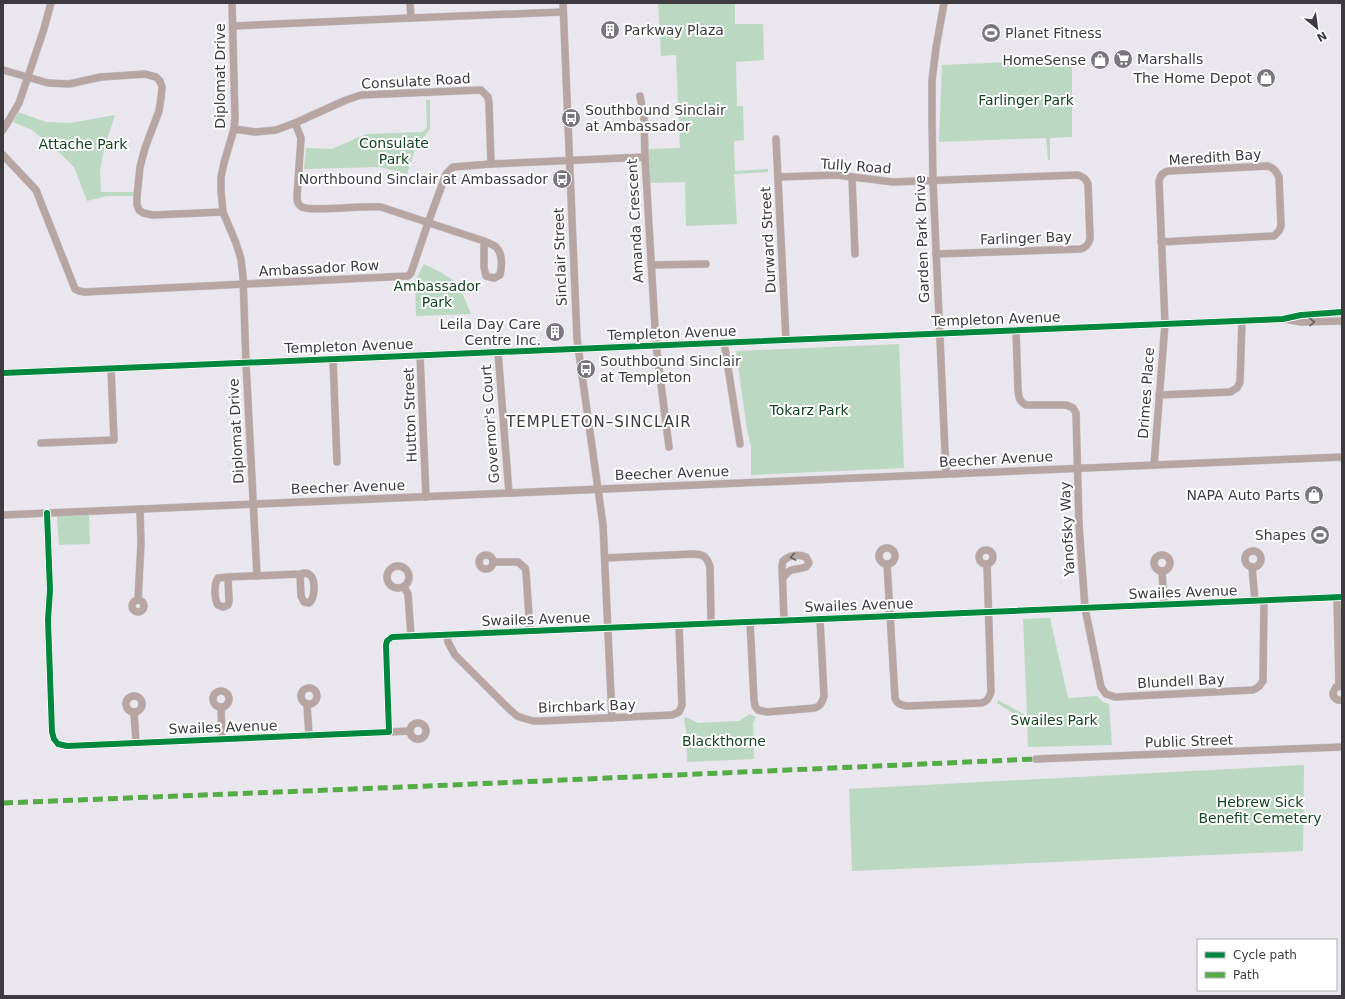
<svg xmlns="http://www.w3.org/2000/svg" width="1345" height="999" viewBox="0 0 1345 999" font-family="'DejaVu Sans',sans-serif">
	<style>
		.green { fill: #bbd8c2 }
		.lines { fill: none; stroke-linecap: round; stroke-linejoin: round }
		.minor-casing { stroke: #c7c4ca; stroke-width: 8 }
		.minor { stroke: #b6a5a2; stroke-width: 7 }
		.quiet { stroke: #55ac46; stroke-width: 5; stroke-dasharray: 10 5; stroke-linecap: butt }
		.cycleway-casing { stroke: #fff; stroke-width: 8 }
		.cycleway { stroke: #00873e; stroke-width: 6 }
		.oneway { stroke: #675f62 }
		.labels { text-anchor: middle; stroke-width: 4; stroke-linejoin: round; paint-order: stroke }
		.poi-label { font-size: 14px; fill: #3d3a40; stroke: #fff; text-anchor: end }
		.street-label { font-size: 14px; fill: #3d3a40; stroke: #fff }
		.park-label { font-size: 14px; fill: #144421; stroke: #fff }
		.neighbourhood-label { font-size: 15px; letter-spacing: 1px; fill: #3d3a40; stroke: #fff }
	</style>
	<rect width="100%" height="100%" fill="#e9e6ed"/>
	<g class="green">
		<polygon points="658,3 735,3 735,24 763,24 764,60 736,62 737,106 743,106 744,140 734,141 735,171 768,169 768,172 734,174 737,224 686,226 685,182 649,183 647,149 680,148 676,55 661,56"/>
		<polygon points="1072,59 1072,137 1050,138 1050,160 1048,160 1046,138 939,142 942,65"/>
		<polygon points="426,100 430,100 430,129 415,149 407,174 380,167 304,169 306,148 332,149 366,134 422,132 427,128"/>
		<polygon points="18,112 46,122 70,123 115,115 104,149 100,171 101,192 135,192 133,196 107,196 87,201 74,167 62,155 32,130 13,122"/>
		<polygon points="424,264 440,272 458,283 471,314 416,316 415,281"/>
		<polygon points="899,344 904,468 751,475 751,447 747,430 736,351"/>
		<polygon points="89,515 90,544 59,545 57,516"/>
		<polygon points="1050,618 1068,698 1097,696 1103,702 1109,704 1112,745 1028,747 1027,722 997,703 998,700 1027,716 1023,619"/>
		<polygon points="750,714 756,717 753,723 754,759 687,762 686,731 684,719 686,717 698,723 739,721"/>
		<polygon points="1304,765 1303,851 852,871 849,789"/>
	</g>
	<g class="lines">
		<defs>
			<g id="minor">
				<polyline points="232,3 235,118 234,129 224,163 221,177 221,191 223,212 236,243 241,259 243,277 246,363 257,576"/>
				<polyline points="410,3 411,18"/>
				<polyline points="563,3 577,339 603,525 612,718"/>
				<polyline points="944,3 936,48 932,80 932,120 933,181 946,474"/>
				<polyline points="233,26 411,18 563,12"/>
				<polyline points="3,70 48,83 69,84 101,77 145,74 156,77 160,81 162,87 161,98 159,111 145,148 140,167 137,196 137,205 139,210 143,213 153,215 223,212"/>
				<polyline points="640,96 644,118 645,157 656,345 669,447"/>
				<path d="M 295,123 L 301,138 L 297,197 C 297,202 298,205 302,207 C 311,212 365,205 381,207 L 484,241 C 487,243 493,244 496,247 C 503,254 502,266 500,275 L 494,278 L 486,276 L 484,267 L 484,241"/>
				<polyline points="234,129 255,132 276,130 295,123 346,100 361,95 481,90 488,97 489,103 491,164"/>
				<polyline points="3,130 19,103 43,32 51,3"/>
				<polyline points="776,139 786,340"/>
				<polyline points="3,155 36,190 75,289 79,291 85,292 408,276 411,273 428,223 446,174 453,167 491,164 645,157"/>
				<path d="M 778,177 L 837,175 L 893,182 L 1078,175 C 1084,177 1086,179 1088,184 L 1090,238 C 1089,244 1087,247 1081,249 L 936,254"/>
				<polyline points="852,178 855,254"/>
				<polyline points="651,265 706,264"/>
				<polyline points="1285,319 1301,322 1342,321"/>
				<path d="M 1016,330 L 1018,390 C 1019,398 1019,401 1026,405 L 1066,405 L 1073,408 L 1076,413 L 1079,525 L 1085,608 L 1101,687 L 1106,694 L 1115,697 L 1253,690 C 1258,688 1260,686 1263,681 L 1264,600"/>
				<polyline points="724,342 740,444"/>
				<polyline points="498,352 509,493"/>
				<polyline points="420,355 426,497"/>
				<polyline points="333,359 337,462"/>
				<polyline points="3,373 1283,319 1301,315 1342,312"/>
				<polyline points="1159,395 1230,392 1237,388 1240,382 1242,321"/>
				<polyline points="41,443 114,440 111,369"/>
				<path d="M 1154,465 L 1165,324 L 1159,181 C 1160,175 1163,172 1169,171 L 1268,166 C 1274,168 1277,172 1279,177 L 1281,226 L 1279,231 L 1274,236 L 1161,242"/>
				<polyline points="47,513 50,590 48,620 52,732 54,739 58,744 67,746 389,732 386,645 387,641 392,637 1342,597"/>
				<polyline points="3,515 1342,457"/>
				<circle cx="887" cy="556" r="8"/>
				<circle cx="986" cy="557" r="7"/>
				<circle cx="1253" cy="559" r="8"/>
				<circle cx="486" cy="562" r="7"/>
				<circle cx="1162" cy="563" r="8"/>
				<path d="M 605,558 L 692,554 C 703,554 707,556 710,567 L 711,623"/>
				<polyline points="493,562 518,562 525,568 526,572 530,631"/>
				<path d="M 887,564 L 895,698 C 897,704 901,705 907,706 L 981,703 C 987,702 989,698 991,692 L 987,564"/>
				<circle cx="398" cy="577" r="11"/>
				<polyline points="1252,567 1255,601"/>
				<polyline points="1162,571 1164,604"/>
				<path d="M 228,577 L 229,601 L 228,605 L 223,607 L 218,605 C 214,599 214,584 218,578 L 228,577 L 300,574 C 304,573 307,572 310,575 C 316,580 315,599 309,603 L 304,602 L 301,596 L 300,574"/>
				<path d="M 783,578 C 791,566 795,571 806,567 L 809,563 L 806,557 C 798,554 789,555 783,561 L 782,566 L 784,620"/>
				<polyline points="404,587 408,594 411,636"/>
				<polyline points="1337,597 1339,686"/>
				<circle cx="138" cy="606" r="6"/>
				<polyline points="138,600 141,543 140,509"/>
				<path d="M 750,622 L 754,700 L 755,706 L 758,710 L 767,712 L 815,708 C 821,706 822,702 824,696 L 820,619"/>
				<polyline points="447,635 448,642 455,655 507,707 517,716 523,718 533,721 541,721 672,715 679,712 682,705 679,625"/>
				<path d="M 1342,686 L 1336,687 L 1333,693 C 1333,698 1337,701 1342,700"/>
				<circle cx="309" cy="696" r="8"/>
				<circle cx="221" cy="699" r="8"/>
				<circle cx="134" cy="704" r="8"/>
				<polyline points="307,704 309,736"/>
				<polyline points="221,707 222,738"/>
				<polyline points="134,712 136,742"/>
				<circle cx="418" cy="731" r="8"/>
				<polyline points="389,732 410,731"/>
				<polyline points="1036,759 1342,747"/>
			</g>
		</defs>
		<use href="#minor" class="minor-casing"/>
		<use href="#minor" class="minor"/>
		<polyline class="quiet" points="3,803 429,786 1036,759"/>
		<defs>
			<g id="cycleway">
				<polyline points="3,373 1283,319 1301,315 1342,312"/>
				<polyline points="47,513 50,590 48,620 52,732 54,739 58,744 67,746 389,732 386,645 387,641 392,637 1342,597"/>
			</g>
		</defs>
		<use href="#cycleway" class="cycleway-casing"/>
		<use href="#cycleway" class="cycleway"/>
	</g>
	<defs><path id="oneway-chevron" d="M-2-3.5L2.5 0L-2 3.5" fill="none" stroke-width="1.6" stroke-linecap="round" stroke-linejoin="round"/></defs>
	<g class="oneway">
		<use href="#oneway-chevron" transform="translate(1312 322) rotate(-1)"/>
		<use href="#oneway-chevron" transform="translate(793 557) rotate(169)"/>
	</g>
	<defs>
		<symbol id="building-disc" viewBox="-11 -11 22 22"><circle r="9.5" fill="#79767d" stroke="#fff"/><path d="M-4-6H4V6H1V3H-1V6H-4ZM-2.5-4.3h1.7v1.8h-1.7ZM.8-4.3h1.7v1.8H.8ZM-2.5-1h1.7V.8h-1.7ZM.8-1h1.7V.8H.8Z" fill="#fff"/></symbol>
		<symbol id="stadium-disc" viewBox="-11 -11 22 22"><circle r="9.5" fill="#79767d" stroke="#fff"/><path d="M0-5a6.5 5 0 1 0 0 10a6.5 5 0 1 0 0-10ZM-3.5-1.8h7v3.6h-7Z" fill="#fff"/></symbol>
		<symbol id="supermarket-disc" viewBox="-11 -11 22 22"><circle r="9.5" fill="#79767d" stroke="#fff"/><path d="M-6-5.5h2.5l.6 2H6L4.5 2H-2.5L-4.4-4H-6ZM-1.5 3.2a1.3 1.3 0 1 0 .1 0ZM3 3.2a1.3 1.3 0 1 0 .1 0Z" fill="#fff"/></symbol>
		<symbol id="shop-disc" viewBox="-11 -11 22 22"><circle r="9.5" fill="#79767d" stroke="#fff"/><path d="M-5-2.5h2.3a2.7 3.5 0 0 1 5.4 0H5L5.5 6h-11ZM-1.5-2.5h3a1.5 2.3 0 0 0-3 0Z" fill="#fff"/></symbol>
		<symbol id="bus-disc" viewBox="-11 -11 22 22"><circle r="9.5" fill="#79767d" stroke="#fff"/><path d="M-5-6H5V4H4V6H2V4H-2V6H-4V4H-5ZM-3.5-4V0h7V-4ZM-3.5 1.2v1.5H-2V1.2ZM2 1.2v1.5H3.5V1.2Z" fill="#fff"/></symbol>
	</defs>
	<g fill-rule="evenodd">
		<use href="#building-disc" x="599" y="19" width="22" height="22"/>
		<use href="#stadium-disc" x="980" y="22" width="22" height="22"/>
		<use href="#supermarket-disc" x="1112" y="48" width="22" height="22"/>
		<use href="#shop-disc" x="1089" y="49" width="22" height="22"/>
		<use href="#shop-disc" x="1255" y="67" width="22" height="22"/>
		<use href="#bus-disc" x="560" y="107" width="22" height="22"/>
		<use href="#bus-disc" x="551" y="168" width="22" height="22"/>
		<use href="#building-disc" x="544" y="321" width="22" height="22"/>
		<use href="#bus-disc" x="575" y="358" width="22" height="22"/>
		<use href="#shop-disc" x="1303" y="484" width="22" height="22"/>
		<use href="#stadium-disc" x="1309" y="524" width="22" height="22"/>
	</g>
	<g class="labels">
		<g class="poi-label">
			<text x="624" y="35" text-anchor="start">Parkway Plaza</text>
			<text x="1005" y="38" text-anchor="start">Planet Fitness</text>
			<text x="1137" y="64" text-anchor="start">Marshalls</text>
			<text x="1086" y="65">HomeSense</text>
			<text x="1252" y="83">The Home Depot</text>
			<text x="585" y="115" text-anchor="start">Southbound Sinclair<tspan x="585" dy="16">at Ambassador</tspan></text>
			<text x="548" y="184">Northbound Sinclair at Ambassador</text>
			<text x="541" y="329">Leila Day Care<tspan x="541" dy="16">Centre Inc.</tspan></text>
			<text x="600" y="366" text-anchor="start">Southbound Sinclair<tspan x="600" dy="16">at Templeton</tspan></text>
			<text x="1300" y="500">NAPA Auto Parts</text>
			<text x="1306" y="540">Shapes</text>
		</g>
		<g class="street-label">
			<text transform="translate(220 76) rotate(-90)" y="5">Diplomat Drive</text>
			<text transform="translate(416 81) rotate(-3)" y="5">Consulate Road</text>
			<text transform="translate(1215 157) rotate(-4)" y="5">Meredith Bay</text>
			<text transform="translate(856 166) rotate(4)" y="5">Tully Road</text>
			<text transform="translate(635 221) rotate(-93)" y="5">Amanda Crescent</text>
			<text transform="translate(1026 238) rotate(-2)" y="5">Farlinger Bay</text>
			<text transform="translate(922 239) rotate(-92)" y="5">Garden Park Drive</text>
			<text transform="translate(768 240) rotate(-93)" y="5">Durward Street</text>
			<text transform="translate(560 257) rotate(-92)" y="5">Sinclair Street</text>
			<text transform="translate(319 268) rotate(-3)" y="5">Ambassador Row</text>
			<text transform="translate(996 319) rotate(-2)" y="5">Templeton Avenue</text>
			<text transform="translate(672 333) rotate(-2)" y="5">Templeton Avenue</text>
			<text transform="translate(349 346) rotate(-2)" y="5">Templeton Avenue</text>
			<text transform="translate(1146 393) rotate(-86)" y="5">Drimes Place</text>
			<text transform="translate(410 415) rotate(-92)" y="5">Hutton Street</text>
			<text transform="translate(490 424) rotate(-94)" y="5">Governor's Court</text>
			<text transform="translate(236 431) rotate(-93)" y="5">Diplomat Drive</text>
			<text transform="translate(996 459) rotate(-3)" y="5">Beecher Avenue</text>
			<text transform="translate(672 473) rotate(-2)" y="5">Beecher Avenue</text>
			<text transform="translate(348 487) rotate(-2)" y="5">Beecher Avenue</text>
			<text transform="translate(1067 529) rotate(-93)" y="5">Yanofsky Way</text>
			<text transform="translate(1183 592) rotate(-2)" y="5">Swailes Avenue</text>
			<text transform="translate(859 605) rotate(-2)" y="5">Swailes Avenue</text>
			<text transform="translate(536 619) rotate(-2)" y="5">Swailes Avenue</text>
			<text transform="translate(1181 681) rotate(-3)" y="5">Blundell Bay</text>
			<text transform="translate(587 706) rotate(-2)" y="5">Birchbark Bay</text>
			<text transform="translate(223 727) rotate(-2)" y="5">Swailes Avenue</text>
			<text transform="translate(1189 741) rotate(-2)" y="5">Public Street</text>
		</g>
		<g class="park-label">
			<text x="1026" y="105">Farlinger Park</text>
			<text x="394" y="148">Consulate<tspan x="394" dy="16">Park</tspan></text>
			<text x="83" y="149">Attache Park</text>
			<text x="437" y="291">Ambassador<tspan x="437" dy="16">Park</tspan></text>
			<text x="809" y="415">Tokarz Park</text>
			<text x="1054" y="725">Swailes Park</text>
			<text x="724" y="746">Blackthorne</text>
			<text x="1260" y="807">Hebrew Sick<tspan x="1260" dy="16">Benefit Cemetery</tspan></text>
		</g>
		<g class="neighbourhood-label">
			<text x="599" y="427">TEMPLETON–SINCLAIR</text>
		</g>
	</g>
	<rect width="1345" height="999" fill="none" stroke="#3d3a40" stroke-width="8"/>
	<rect x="1197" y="939" width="140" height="52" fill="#ffffff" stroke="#b1b0b3"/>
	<rect x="1205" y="952" width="20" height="6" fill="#00873e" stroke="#b1b0b3"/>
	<text x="1233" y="959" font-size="12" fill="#3d3a40">Cycle path</text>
	<rect x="1205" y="972" width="20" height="6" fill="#55ac46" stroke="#b1b0b3"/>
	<text x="1233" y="979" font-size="12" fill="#3d3a40">Path</text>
	<g transform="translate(1317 28) rotate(151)" stroke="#ffffff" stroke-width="3" paint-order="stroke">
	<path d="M0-3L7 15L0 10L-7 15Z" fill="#3d3a40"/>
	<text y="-6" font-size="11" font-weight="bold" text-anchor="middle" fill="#3d3a40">N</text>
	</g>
</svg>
